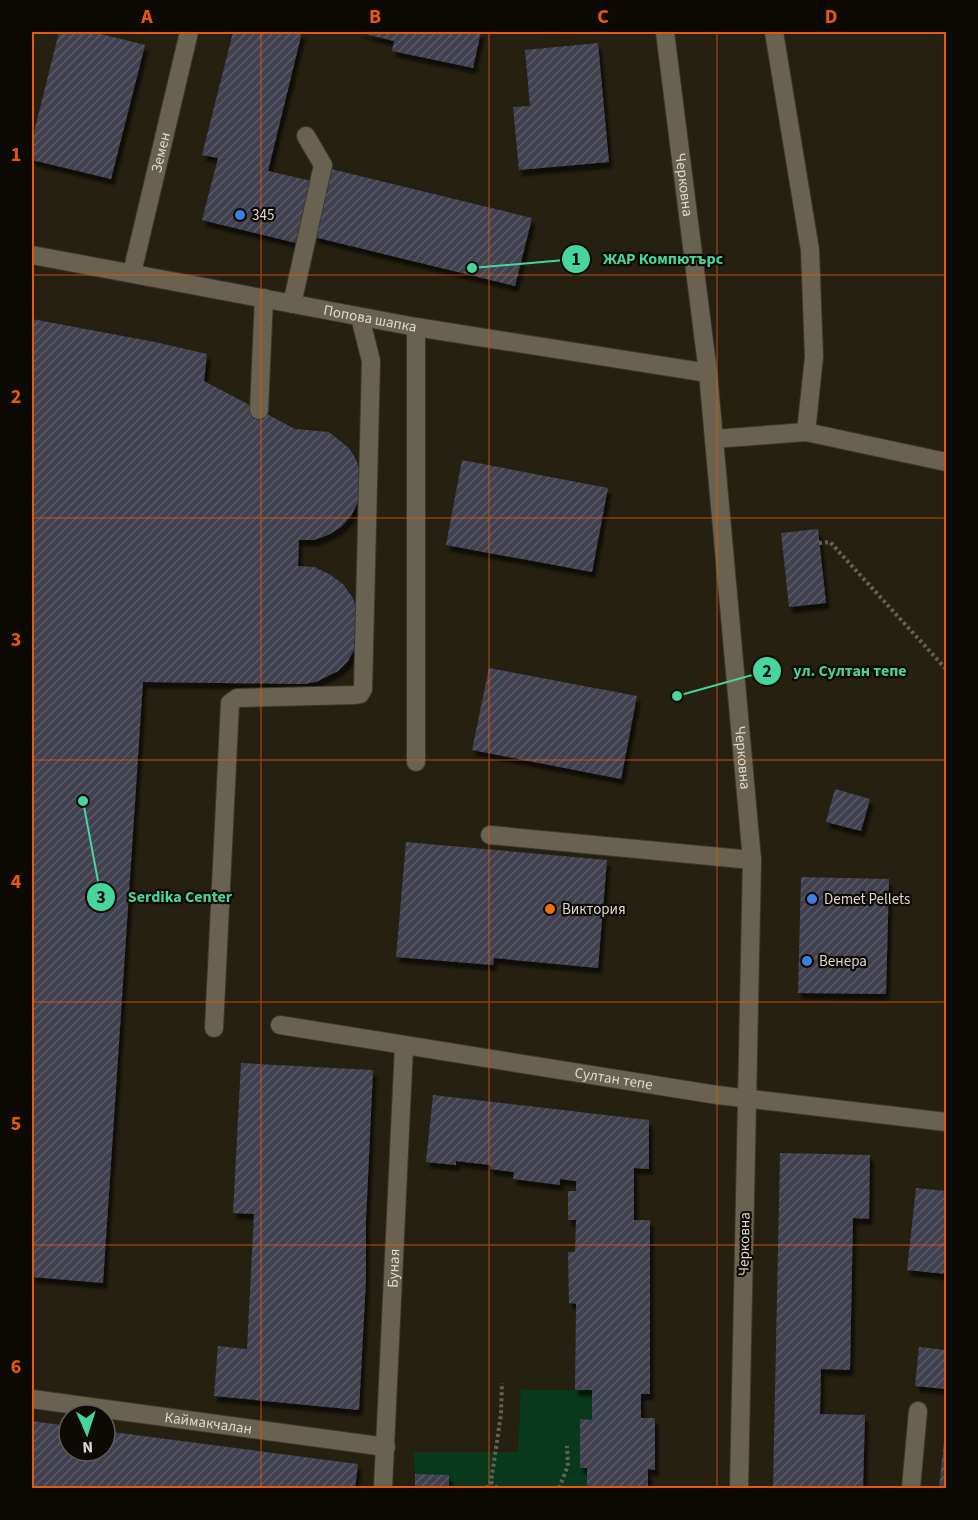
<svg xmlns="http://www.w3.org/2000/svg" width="978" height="1520" viewBox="0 0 978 1520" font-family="'Source Sans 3',sans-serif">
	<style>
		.green { fill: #08391c }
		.building { fill: url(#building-hatch); filter: url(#shadow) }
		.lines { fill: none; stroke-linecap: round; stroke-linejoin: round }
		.minor-casing { stroke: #3c382f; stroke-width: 20 }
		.path { stroke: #676155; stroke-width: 4; stroke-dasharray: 3 3; stroke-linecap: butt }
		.minor { stroke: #696251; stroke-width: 18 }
		.grid { fill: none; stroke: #e8590c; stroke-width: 1.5; stroke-opacity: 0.55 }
		.shop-dot { fill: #3f7fe0; stroke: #0d0a05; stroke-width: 2 }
		.food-dot { fill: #e8710a; stroke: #0d0a05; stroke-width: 2 }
		.labels { text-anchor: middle; stroke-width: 4.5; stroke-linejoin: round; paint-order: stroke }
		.street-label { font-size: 15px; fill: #ddd9d0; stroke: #0d0a05 }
		.poi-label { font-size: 15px; fill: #ddd9d0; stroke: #0d0a05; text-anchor: start }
		.leader { fill: none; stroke: #48d49d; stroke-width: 2 }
		.callout-dot { fill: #48d49d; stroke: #0d0a05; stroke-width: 2 }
		.mark-label { font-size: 18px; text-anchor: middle; font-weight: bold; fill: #111 }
		.callout-label { font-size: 16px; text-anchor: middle; font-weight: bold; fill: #48d49d; stroke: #0d0a05; stroke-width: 4.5; stroke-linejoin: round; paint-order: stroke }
		.neatline { fill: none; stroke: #e8590c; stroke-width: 2 }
		.grid-label { font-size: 20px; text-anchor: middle; font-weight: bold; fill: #e8590c }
	</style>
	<defs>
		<pattern id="building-hatch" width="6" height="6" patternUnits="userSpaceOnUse" patternTransform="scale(1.5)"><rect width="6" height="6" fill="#3f4050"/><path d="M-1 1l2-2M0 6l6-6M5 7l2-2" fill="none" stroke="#5a5b68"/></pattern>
		<filter id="shadow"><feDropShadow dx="3.5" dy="6" stdDeviation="1.5" flood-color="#0009"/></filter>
	</defs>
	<rect width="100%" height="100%" fill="#262011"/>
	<polygon class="green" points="521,1390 592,1390 592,1420 580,1420 580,1468 587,1468 587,1488 449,1488 449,1475 415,1474 414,1452 518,1452"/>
	<g class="building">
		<polygon points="59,32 93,32 145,45 111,179 32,160 32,140"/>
		<polygon points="233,32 302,32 268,171 312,181 296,243 202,220 218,158 202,155"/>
		<polygon points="358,32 481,32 473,68 392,51 394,41"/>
		<polygon points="598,43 609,162 519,170 513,107 530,106 525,50"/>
		<polygon points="331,169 532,218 515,286 314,237"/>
		<polygon points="32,319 155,342 207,354 204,381 295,429 329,432 349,448 356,459 360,472 361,487 358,502 351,516 341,527 328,535 314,540 299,540 298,566 314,567 329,574 343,584 353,598 359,616 359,634 355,648 348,661 338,671 316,682 304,684 143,682 103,1283 32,1277"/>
		<polygon points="462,460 608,488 592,572 446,545"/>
		<polygon points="818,529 826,603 789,607 781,533"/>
		<polygon points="489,668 637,696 621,779 472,750"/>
		<polygon points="835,789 870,799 861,831 826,822"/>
		<polygon points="406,842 607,860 598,968 494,958 493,965 396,957"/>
		<polygon points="801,877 889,879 886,994 798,993"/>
		<polygon points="241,1063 373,1070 366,1220 366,1279 359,1410 214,1396 218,1346 247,1349 254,1214 233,1213"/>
		<polygon points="433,1095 649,1120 649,1169 634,1168 634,1220 650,1220 650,1394 641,1394 641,1418 655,1418 655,1470 648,1469 648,1488 587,1488 587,1468 580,1468 580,1419 592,1420 592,1390 575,1390 576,1304 569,1303 568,1252 575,1252 576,1220 568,1220 568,1191 576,1191 576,1181 560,1179 560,1185 513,1179 514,1172 490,1169 490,1165 456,1161 456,1165 426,1162"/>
		<polygon points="780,1153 870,1155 869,1219 853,1218 850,1370 821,1369 820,1414 865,1415 863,1488 773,1488"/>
		<polygon points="916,1188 946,1191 946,1274 907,1270"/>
		<polygon points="919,1347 946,1350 946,1389 915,1386"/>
		<polygon points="32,1421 69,1426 69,1451 105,1451 105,1431 358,1464 355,1488 32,1488"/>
		<polygon points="944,1441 946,1441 946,1488 939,1488"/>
		<polygon points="415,1474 449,1475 449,1488 415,1488"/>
	</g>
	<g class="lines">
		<defs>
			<g id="minor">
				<path id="s1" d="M 665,32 L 708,373 L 752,860 L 739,1488"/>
				<polyline points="774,32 810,250 814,357 806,432"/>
				<path id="s2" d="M 32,255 L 416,327 L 708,373"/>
				<path id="s3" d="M 132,273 L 189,32"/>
				<polyline points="292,304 323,165 306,136"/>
				<polyline points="259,410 264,298"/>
				<polyline points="714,439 806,432 946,462"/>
				<polyline points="416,762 416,327"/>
				<polyline points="490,835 752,860"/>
				<path id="s4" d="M 280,1025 L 717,1095 L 946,1122"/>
				<polyline points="214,1028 230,703 237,698 354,695 360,694 363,689 371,361 360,317"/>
				<path id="s5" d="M 32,1399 L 386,1447"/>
				<path id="s6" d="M 383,1488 L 404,1046"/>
				<polyline points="911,1488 918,1411"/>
			</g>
		</defs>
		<use href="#minor" class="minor-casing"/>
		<g class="path">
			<polyline points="819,543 830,542 946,669"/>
			<polyline points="486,1488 491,1482"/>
			<polyline points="497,1488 491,1482 501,1414 502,1383"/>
			<polyline points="559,1488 568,1466 567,1446"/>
		</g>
		<use href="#minor" class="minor"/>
	</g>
	<path class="grid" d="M 261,32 L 261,1488M 489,32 L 489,1488M 717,32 L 717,1488M 32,275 L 946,275M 32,518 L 946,518M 32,760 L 946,760M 32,1002 L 946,1002M 32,1245 L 946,1245"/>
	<g class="shop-dot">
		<circle cx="240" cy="215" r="6"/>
		<circle cx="812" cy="899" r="6"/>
		<circle cx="807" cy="961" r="6"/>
	</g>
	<circle class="food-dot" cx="550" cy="909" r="6"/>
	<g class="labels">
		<g class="street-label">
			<text dy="5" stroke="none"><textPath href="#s3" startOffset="124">Земен</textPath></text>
			<text dy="5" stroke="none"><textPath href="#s1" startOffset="154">Черковна</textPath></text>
			<text dy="5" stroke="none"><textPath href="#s2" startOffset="344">Попова шапка</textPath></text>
			<text dy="5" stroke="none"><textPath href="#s1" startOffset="730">Черковна</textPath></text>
			<text dy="5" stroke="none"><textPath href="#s4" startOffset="338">Султан тепе</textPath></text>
			<text transform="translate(744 1244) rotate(-89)" y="5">Черковна</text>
			<text dy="5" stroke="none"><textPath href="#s6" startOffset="220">Буная</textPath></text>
			<text dy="5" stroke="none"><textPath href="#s5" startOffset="178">Каймакчалан</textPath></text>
		</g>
		<g class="poi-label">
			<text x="252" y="220">345</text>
			<text x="824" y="904">Demet Pellets</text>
			<text x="562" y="914">Виктория</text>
			<text x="819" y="966">Венера</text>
		</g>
	</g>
	<path class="leader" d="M472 268L576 259M677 696L767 671M83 801L101 897"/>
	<g class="callout-dot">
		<circle cx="472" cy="268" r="6"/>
		<circle cx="677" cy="696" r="6"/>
		<circle cx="83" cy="801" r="6"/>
		<circle cx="576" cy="259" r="15"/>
		<circle cx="767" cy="671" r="15"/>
		<circle cx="101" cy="897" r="15"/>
	</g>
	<g class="mark-label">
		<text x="576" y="265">1</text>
		<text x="767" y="677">2</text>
		<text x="101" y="903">3</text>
	</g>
	<g class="callout-label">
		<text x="663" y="264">ЖАР Компютърс</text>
		<text x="850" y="676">ул. Султан тепе</text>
		<text x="180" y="902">Serdika Center</text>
	</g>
	<rect width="978" height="1520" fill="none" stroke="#0d0a05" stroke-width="66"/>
	<g transform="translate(87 1433) rotate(177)"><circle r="28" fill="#0d0a05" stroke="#605d56" stroke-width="1.5"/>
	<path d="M0-4.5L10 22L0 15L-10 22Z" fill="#48d49d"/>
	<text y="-9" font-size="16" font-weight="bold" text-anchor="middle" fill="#ddd9d0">N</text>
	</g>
	<rect x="33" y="33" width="912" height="1454" class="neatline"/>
	<g class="grid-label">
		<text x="147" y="23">A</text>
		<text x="375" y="23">B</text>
		<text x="603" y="23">C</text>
		<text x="831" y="23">D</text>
		<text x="16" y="161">1</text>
		<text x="16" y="403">2</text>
		<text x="16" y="646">3</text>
		<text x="16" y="888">4</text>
		<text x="16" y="1130">5</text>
		<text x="16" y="1373">6</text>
	</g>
</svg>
